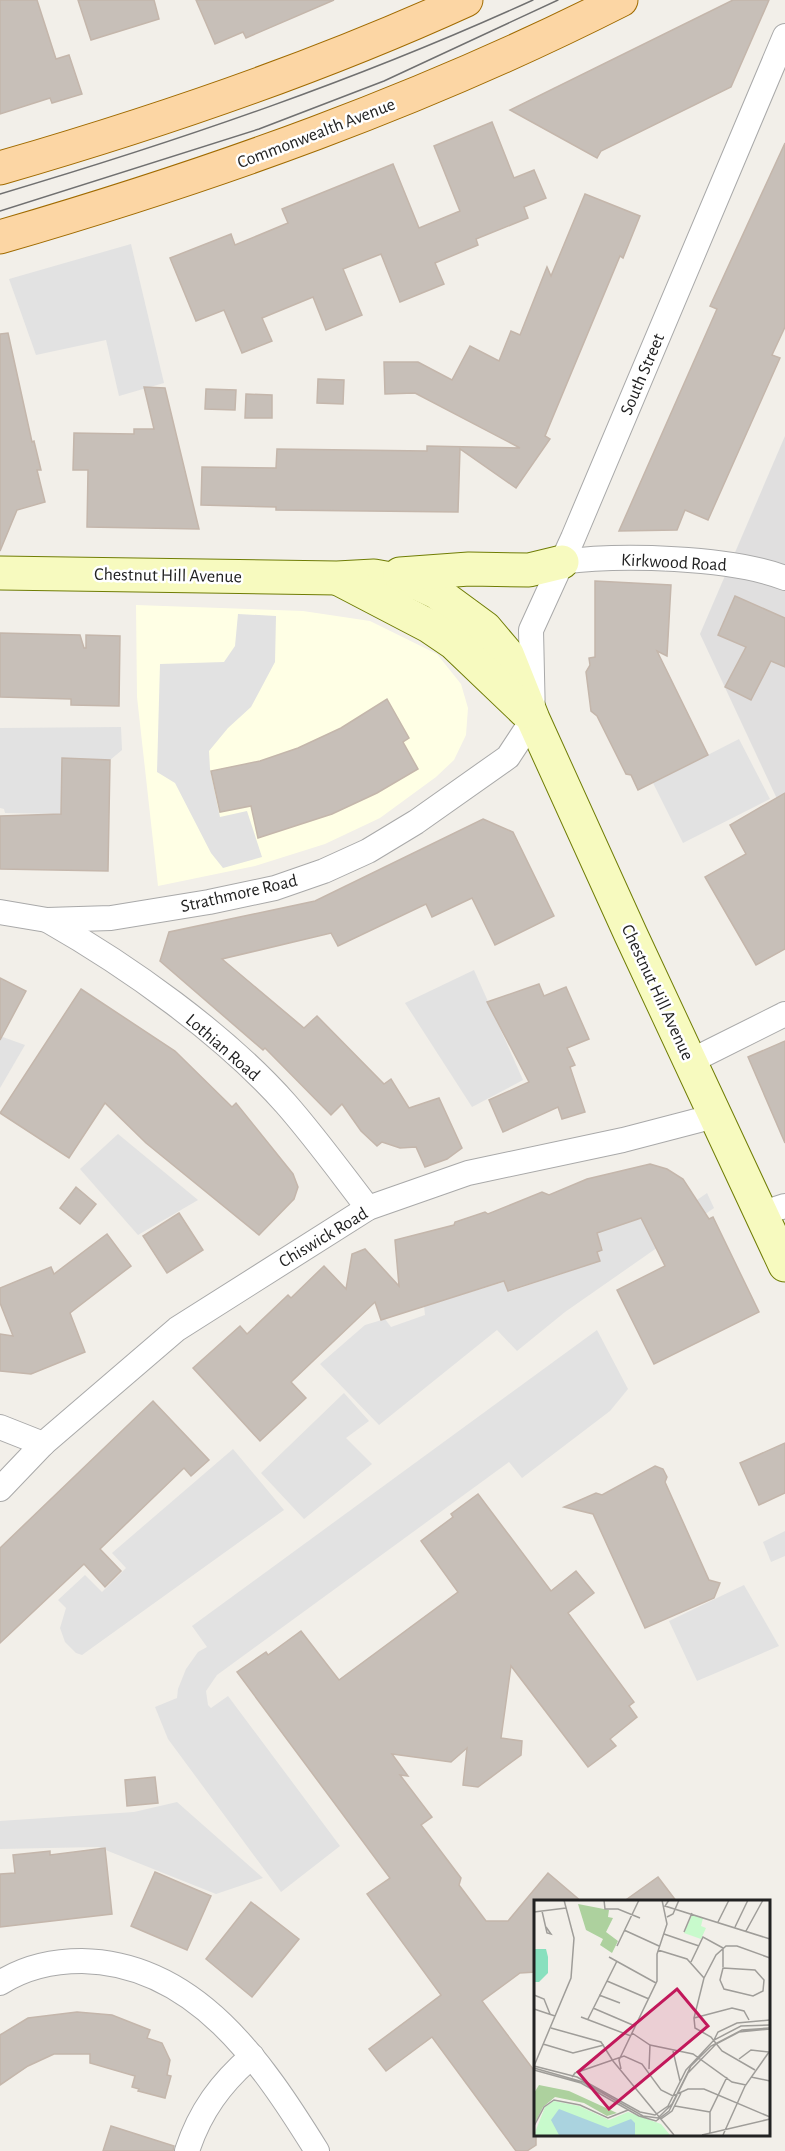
<svg xmlns="http://www.w3.org/2000/svg" width="785" height="2151" viewBox="0 0 785 2151" font-family="'Alegreya Sans',sans-serif">
	<style>
		.residential { fill: #e0dfdf }
		.education { fill: #ffffe5 }
		.parking { fill: #e2e2e2 }
		.building { fill: #c7bfb8; stroke: #c4b6ab; stroke-width: 1.5 }
		.lines { fill: none; stroke-linecap: round; stroke-linejoin: round }
		.minor-casing { stroke: #a9a9a9; stroke-width: 26 }
		.secondary-casing { stroke: #707d05; stroke-width: 35 }
		.primary-casing { stroke: #a06b00; stroke-width: 35 }
		.minor { stroke: #fff; stroke-width: 24 }
		.secondary { stroke: #f7fabf; stroke-width: 33 }
		.primary { stroke: #fcd6a4; stroke-width: 33 }
		.tram { stroke: #707070; stroke-width: 1.5 }
		.labels { text-anchor: middle; stroke-width: 5; stroke-linejoin: round; paint-order: stroke }
		.street-label { font-size: 18px; fill: #222; stroke: #fff }
		.inset-road { fill: none; stroke: #9f9d99; stroke-width: 1.5 }
		.view { fill: #c2185b; fill-opacity: 0.15; stroke: #c2185b; stroke-width: 3 }
		.inset-edge { fill: none; stroke: #222; stroke-width: 3 }
	</style>
	<rect width="100%" height="100%" fill="#f2efe9"/>
	<polygon class="residential" points="785,436 785,816 700,634"/>
	<polygon class="education" points="136,605 303,611 370,621 437,654 461,684 468,708 466,735 454,760 436,777 380,818 325,844 255,866 158,886 137,697"/>
	<g class="parking">
		<polygon points="131,244 164,383 119,396 106,340 36,355 9,279"/>
		<polygon points="238,614 276,616 275,662 251,707 228,728 209,751 210,769 220,817 247,811 262,857 223,868 211,853 175,783 157,772 160,664 224,662 235,646"/>
		<polygon points="121,727 122,750 110,760 62,759 61,814 5,813 4,809 0,808 0,728"/>
		<polygon points="739,739 770,799 683,843 653,783"/>
		<polygon points="474,970 523,1080 472,1107 405,1003"/>
		<polygon points="0,1036 25,1045 0,1088"/>
		<polygon points="118,1134 198,1200 138,1235 80,1169"/>
		<polygon points="707,1193 714,1208 565,1312 517,1351 497,1330 379,1425 320,1364 365,1325 385,1319 391,1327 425,1315 424,1306 504,1282 508,1292 600,1261 597,1253 603,1250 591,1217 620,1216 624,1224 654,1214 661,1225"/>
		<polygon points="597,1330 628,1389 610,1411 522,1478 509,1462 217,1675 206,1691 208,1705 211,1708 228,1696 340,1846 281,1892 168,1739 155,1707 177,1698 178,1689 186,1669 198,1652 207,1647 192,1626"/>
		<polygon points="344,1393 369,1421 346,1438 372,1464 304,1519 261,1473"/>
		<polygon points="233,1449 284,1510 82,1655 76,1653 65,1642 60,1628 66,1608 58,1600 85,1575 102,1592 126,1568 112,1553"/>
		<polygon points="785,1531 785,1556 771,1562 763,1542"/>
		<polygon points="744,1585 779,1646 697,1681 669,1621"/>
		<polygon points="177,1802 263,1878 216,1894 98,1847 0,1849 0,1821 134,1812"/>
	</g>
	<g class="building">
		<polygon points="0,0 37,0 56,59 69,55 82,94 52,103 50,98 0,114"/>
		<polygon points="78,0 154,0 159,19 91,40"/>
		<polygon points="196,0 334,0 246,38 243,32 215,44"/>
		<polygon points="733,0 769,0 731,87 601,151 597,158 510,110"/>
		<polygon points="492,122 514,178 534,170 546,198 524,207 528,218 476,239 478,245 435,263 444,284 400,302 381,254 343,269 362,315 326,330 313,297 262,318 272,341 242,353 224,310 196,321 170,258 231,234 235,245 288,223 282,209 393,164 419,228 460,211 434,146"/>
		<polygon points="785,143 785,327 772,355 780,358 708,520 685,510 677,530 619,531 717,309 710,306"/>
		<polygon points="585,194 640,216 623,258 620,256 545,436 550,439 516,488 460,449 458,512 276,510 276,507 201,505 202,467 276,468 277,449 427,451 427,446 520,448 415,393 385,394 384,362 418,362 452,380 470,346 499,361 511,331 520,335 547,267 551,276"/>
		<polygon points="8,333 32,442 34,441 41,470 37,470 45,502 17,510 0,551 0,334"/>
		<polygon points="318,379 344,380 343,404 317,403"/>
		<polygon points="144,387 165,388 199,529 87,527 88,470 73,470 74,433 134,434 134,429 154,429"/>
		<polygon points="206,389 236,390 235,410 205,409"/>
		<polygon points="246,394 272,395 272,418 245,418"/>
		<polygon points="595,581 671,585 667,656 657,651 708,755 638,790 631,775 626,774 597,716 591,711 586,672 590,665 589,658 595,657"/>
		<polygon points="735,596 785,618 785,667 771,661 751,700 725,687 746,647 718,635"/>
		<polygon points="0,633 80,635 84,648 86,648 86,635 120,636 119,706 71,705 71,699 0,697"/>
		<polygon points="387,699 409,738 403,742 418,769 377,793 332,814 258,838 251,806 220,812 211,771 260,761 298,748 341,728"/>
		<polygon points="62,758 110,760 108,871 0,869 0,816 61,814"/>
		<polygon points="785,793 785,949 756,965 705,877 746,854 730,825"/>
		<polygon points="483,819 513,832 554,916 495,945 472,898 432,917 426,904 338,946 331,933 222,959 304,1028 317,1016 384,1084 391,1079 409,1108 439,1098 462,1148 447,1159 425,1167 416,1147 400,1148 382,1142 377,1146 361,1131 342,1104 331,1115 265,1048 263,1050 160,961 169,932 315,901"/>
		<polygon points="0,978 26,991 0,1040"/>
		<polygon points="539,984 544,996 566,987 589,1039 567,1048 575,1065 570,1067 585,1112 562,1119 558,1107 503,1132 489,1100 529,1082 487,1002"/>
		<polygon points="81,989 175,1051 232,1107 236,1103 293,1174 298,1187 294,1199 259,1235 146,1143 105,1103 69,1158 0,1113"/>
		<polygon points="785,1041 785,1143 748,1057"/>
		<polygon points="650,1164 667,1169 683,1179 709,1219 713,1217 759,1312 654,1364 617,1290 665,1266 641,1218 597,1233 602,1250 597,1252 600,1261 508,1291 504,1281 381,1320 375,1302 291,1382 306,1398 260,1441 193,1368 240,1326 247,1334 288,1295 291,1298 324,1266 346,1289 352,1254 365,1249 399,1286 395,1240 454,1225 455,1222 485,1212 488,1214 542,1192 549,1195 587,1179"/>
		<polygon points="76,1187 96,1204 80,1224 60,1208"/>
		<polygon points="179,1213 203,1250 167,1273 143,1236"/>
		<polygon points="107,1234 131,1266 70,1313 85,1352 31,1374 0,1371 0,1334 13,1336 0,1303 0,1288 51,1267 54,1274"/>
		<polygon points="153,1401 209,1460 191,1476 184,1468 100,1549 121,1571 105,1587 84,1564 0,1643 0,1548"/>
		<polygon points="785,1443 785,1493 759,1505 740,1463"/>
		<polygon points="655,1466 663,1469 667,1477 665,1482 709,1580 720,1583 714,1598 645,1628 593,1514 564,1507 596,1493 602,1495"/>
		<polygon points="478,1494 551,1591 576,1571 594,1593 568,1613 634,1702 629,1706 637,1717 610,1739 616,1746 588,1767 511,1666 501,1738 522,1741 521,1755 478,1787 463,1785 467,1748 451,1762 392,1754 408,1776 400,1775 432,1817 421,1825 461,1878 459,1885 486,1921 508,1921 548,1873 582,1902 536,1902 536,1972 520,1973 482,2001 536,2073 536,2145 527,2151 516,2151 432,2037 386,2071 369,2049 441,1995 367,1894 390,1878 237,1672 266,1652 268,1655 301,1631 339,1680 458,1592 421,1541 453,1517 451,1514"/>
		<polygon points="155,1777 158,1803 127,1806 125,1780"/>
		<polygon points="105,1848 112,1914 0,1927 0,1874 15,1873 13,1855 50,1851 50,1855"/>
		<polygon points="155,1872 211,1896 187,1950 131,1926"/>
		<polygon points="658,1877 677,1902 623,1902"/>
		<polygon points="251,1902 299,1939 252,1997 206,1959"/>
		<polygon points="77,2012 112,2015 150,2030 147,2038 162,2043 170,2060 167,2075 171,2076 165,2098 138,2091 139,2089 132,2087 135,2076 90,2063 90,2054 54,2054 28,2066 0,2085 0,2035 28,2018"/>
		<polygon points="111,2126 174,2146 173,2151 103,2151"/>
	</g>
	<g class="lines">
		<defs>
			<g id="minor">
				<path d="M 562,562 C 620,554 731,557 785,578"/>
				<polyline points="0,912 47,920 111,918 209,902 275,888 324,871 368,851 416,822 508,757 533,719 531,630 573,538 785,36"/>
				<path d="M 47,920 C 128,966 224,1034 286,1104 C 315,1137 341,1173 368,1208"/>
				<polyline points="691,1061 785,1014"/>
				<polyline points="763,1213 785,1206"/>
				<polyline points="0,1427 43,1444"/>
				<polyline points="0,1489 43,1444 177,1329 368,1208 468,1173 623,1140 715,1116"/>
				<path d="M 0,1983 C 25,1967 53,1961 82,1961 C 196,1963 263,2064 317,2151"/>
				<path d="M 187,2151 C 200,2111 221,2083 252,2056"/>
			</g>
			<g id="secondary">
				<polyline points="0,573 337,578 374,576 419,584 436,592 485,628 507,654 533,719 631,935 785,1265"/>
				<polyline points="400,574 469,569 529,570 562,562"/>
				<polyline points="339,579 429,626 454,643 525,711"/>
			</g>
			<g id="primary">
				<path d="M 0,168 C 159,122 315,69 466,0"/>
				<path d="M 0,237 C 213,175 422,101 621,0"/>
			</g>
		</defs>
		<use href="#minor" class="minor-casing"/>
		<use href="#secondary" class="secondary-casing"/>
		<use href="#primary" class="primary-casing"/>
		<use href="#minor" class="minor"/>
		<use href="#secondary" class="secondary"/>
		<use href="#primary" class="primary"/>
		<g class="tram">
			<path d="M 0,194 C 182,140 360,79 533,0"/>
			<polyline points="0,211 259,129 384,81 558,0"/>
		</g>
	</g>
	<g class="labels">
		<g class="street-label">
			<text transform="translate(316 133) rotate(-21)" y="6">Commonwealth Avenue</text>
			<text transform="translate(642 374) rotate(-67)" y="6">South Street</text>
			<text transform="translate(674 562) rotate(3)" y="6">Kirkwood Road</text>
			<text transform="translate(168 575) rotate(1)" y="6">Chestnut Hill Avenue</text>
			<text transform="translate(239 893) rotate(-13)" y="6">Strathmore Road</text>
			<text transform="translate(658 992) rotate(65)" y="6">Chestnut Hill Avenue</text>
			<text transform="translate(223 1047) rotate(41)" y="6">Lothian Road</text>
			<text transform="translate(323 1237) rotate(-31)" y="6">Chiswick Road</text>
		</g>
	</g>
	<g transform="translate(534 1900)">
		<rect width="236" height="236" fill="#f2efe9"/>
		<path d="M 44,4 L 75,10 L 74,17 L 79,18 L 72,32 L 84,41 L 78,53 L 66,45 L 69,39 L 52,30 ZM 5,185 L 35,191 L 83,213 L 73,216 L 50,203 L 21,197 L 9,207 L 0,225 L 0,193 Z" fill="#add19e"/>
		<path d="M 158,15 L 169,18 L 167,26 L 172,28 L 167,39 L 150,33 ZM 20,201 L 45,206 L 75,220 L 94,212 L 127,224 L 136,235 L 0,235 L 11,207 Z" fill="#c8facc"/>
		<path d="M 0,49 L 12,49 L 14,57 L 14,73 L 5,82 L 0,82 Z" fill="#88e0be"/>
		<path d="M 25,209 L 74,228 L 97,219 L 101,223 L 101,235 L 25,235 L 17,220 Z" fill="#aad3df"/>
		<path class="inset-road" d="M 70,0 L 71,9 L 84,9 L 106,18M 135,0 L 131,6 L 236,39M 8,11 L 13,33 L 17,34 L 12,27M 0,12 L 32,8M 133,17 L 139,14 L 145,0M 184,22 L 195,0M 201,27 L 214,0M 90,30 L 125,46M 212,31 L 229,0M 150,32 L 158,13M 130,34 L 165,46M 83,46 L 105,0M 189,48 L 189,67M 124,50 L 153,59 L 170,78 L 160,118 L 161,128 L 177,137 L 188,151 L 221,170M 75,57 L 122,83M 157,62 L 169,37 L 189,48M 189,68 L 221,70 L 230,80 L 229,91 L 219,96 L 190,89 L 186,80 ZM 170,78 L 182,55 L 192,46 L 203,46 L 236,58M 73,81 L 115,99M 0,95 L 10,99 L 16,114M 65,95 L 86,103M 59,108 L 101,126M 0,109 L 21,116M 47,117 L 97,136M 160,118 L 198,108 L 210,111 L 215,120M 54,119 L 83,61M 17,128 L 67,142 L 79,161M 98,133 L 116,145 L 159,154 L 198,182 L 212,185M 180,140 L 184,132 L 203,123 L 236,120M 9,144 L 39,153 L 70,145M 139,151 L 146,181M 79,161 L 140,235M 0,166 L 37,78 L 40,38 L 30,0M 0,166 L 43,177 L 106,212 L 121,215 L 134,206 L 152,170 L 180,140 L 207,126 L 236,125M 0,168 L 49,182 L 109,216 L 124,218 L 138,204 L 157,166 L 177,146 L 208,130 L 236,128M 87,169 L 85,160 L 123,81 L 123,54 L 133,24 L 128,0M 115,169 L 116,145M 0,170 L 47,183 L 105,216 L 122,221 L 135,211 L 154,173 L 182,144 L 205,132 L 236,129M 38,177 L 41,173 L 90,156 L 108,164 L 127,190 L 139,196 L 154,189 L 170,189 L 236,217M 217,177 L 236,181M 141,206 L 176,212M 127,219 L 138,211 L 147,193M 0,226 L 10,207 L 20,200 L 46,205 L 74,218 L 94,210M 176,233 L 176,212 L 193,177M 168,235 L 236,219M 189,235 L 211,186 L 235,152 L 217,150 L 205,159"/>
		<path class="view" d="M 143,89 L 174,126 L 75,209 L 44,172 Z"/>
		<rect width="236" height="236" class="inset-edge"/>
	</g>
</svg>
